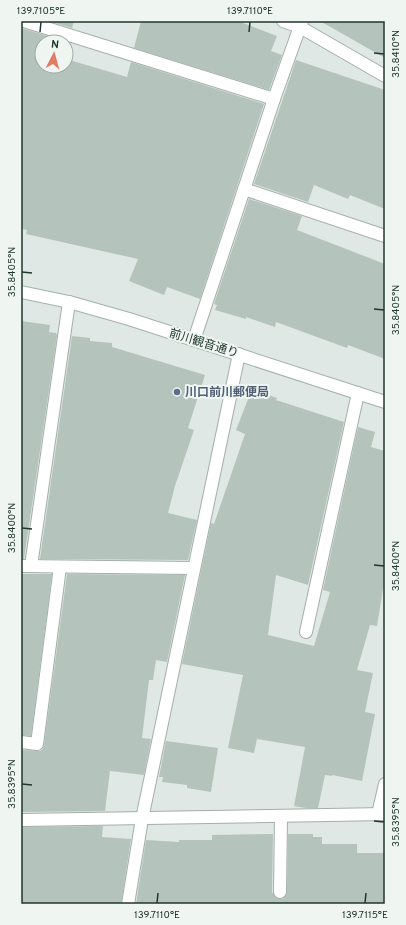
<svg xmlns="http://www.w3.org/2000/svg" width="406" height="925" viewBox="0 0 406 925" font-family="Overpass,'Noto Sans JP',sans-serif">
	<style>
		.building { fill: #b5c3bd }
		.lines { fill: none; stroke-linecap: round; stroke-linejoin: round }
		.lane-casing { stroke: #a3afaa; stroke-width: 14 }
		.street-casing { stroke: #a3afaa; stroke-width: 14 }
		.secondary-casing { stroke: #a0b3ab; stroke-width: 14 }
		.lane { stroke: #fff; stroke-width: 12 }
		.street { stroke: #fff; stroke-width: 12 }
		.secondary { stroke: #fff; stroke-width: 12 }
		.ticks { fill: none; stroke: #223630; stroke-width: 1.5 }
		.service-dot { fill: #5c6f8a; stroke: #eff6f2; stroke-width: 1.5 }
		.labels { text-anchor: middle; stroke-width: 4; stroke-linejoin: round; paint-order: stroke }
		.street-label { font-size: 12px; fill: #223630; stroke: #eff6f2 }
		.service-label { font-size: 12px; font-weight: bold; fill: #4e5e75; stroke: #eff6f2; text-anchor: start }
		.neatline { fill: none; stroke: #223630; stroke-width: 1.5 }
		.ticks-label { font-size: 10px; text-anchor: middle; fill: #223630 }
	</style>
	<rect width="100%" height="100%" fill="#dfe8e4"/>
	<g class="building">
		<polygon points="49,21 74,21 72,28"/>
		<polygon points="141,21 238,21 277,36 271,51 282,55 269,90 134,48"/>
		<polygon points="320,21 385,21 385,58"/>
		<polygon points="21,28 67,42 66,45 66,42 42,42 42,66 66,66 66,59 127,77 131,62 264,104 200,299 167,287 164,295 129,281 138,259 26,234 27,230 21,229"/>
		<polygon points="296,60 385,90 385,209 350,195 348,199 314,185 308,202 254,184"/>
		<polygon points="249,199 302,216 297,230 385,264 385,359 348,345 347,348 276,322 275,327 246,317 246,319 215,310 217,305 214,304"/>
		<polygon points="21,321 50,325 49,332 56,333 57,335 24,559 21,559"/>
		<polygon points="72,336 90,338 90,341 112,343 112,347 205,375 188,428 194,430 175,486 168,513 197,520 188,560 40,559"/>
		<polygon points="252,389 277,398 276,400 344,422 308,585 276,575 268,635 314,646 330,592 323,590 358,427 375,432 371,447 385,451 385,577 377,626 370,625 357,670 373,673 365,712 375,714 362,781 332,775 332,776 325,775 318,808 306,808 294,806 305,747 257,739 254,753 228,748 243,675 182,664 211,523 214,524 245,434 236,430"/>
		<polygon points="21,574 52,574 31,736 21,735"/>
		<polygon points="67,574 185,575 167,662 156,660 153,680 149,680 142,738 151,739 144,775 110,771 105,811 21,812 21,750 40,751 43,749 44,745"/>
		<polygon points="166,741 218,748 211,792 187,788 187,785 162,782 163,777 159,777"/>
		<polygon points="103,826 102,837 131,839 121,904 21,904 21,827"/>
		<polygon points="273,834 272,892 276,898 283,899 287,892 288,834 313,834 313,837 322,837 322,844 357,844 357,853 385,853 385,904 136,904 146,840 179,842 179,840 212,840 212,835"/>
	</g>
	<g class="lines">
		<defs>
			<g id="lane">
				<polyline points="31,566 69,302"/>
				<polyline points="306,632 358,393"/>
				<polyline points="21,742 37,744 60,567"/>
				<polyline points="378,814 385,784"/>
				<polyline points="280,892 281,816"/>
			</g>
			<g id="street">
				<polyline points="24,21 274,99"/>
				<polyline points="283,21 300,27 385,76"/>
				<polyline points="244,189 385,236"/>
				<polyline points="194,340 274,99 302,21"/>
				<polyline points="21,566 194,568"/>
				<polyline points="21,820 385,814"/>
				<polyline points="128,904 142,819 239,354"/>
			</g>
			<polyline id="secondary" points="21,292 69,302 129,319 385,402"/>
		</defs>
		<use href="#lane" class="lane-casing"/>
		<use href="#street" class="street-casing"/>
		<use href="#secondary" class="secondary-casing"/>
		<use href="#lane" class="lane"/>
		<use href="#street" class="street"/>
		<use href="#secondary" class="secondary"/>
	</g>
	<path class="ticks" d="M 40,32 L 41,22M 249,32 L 250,22M 374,53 L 384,54M 22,272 L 32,273M 374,309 L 384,310M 22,528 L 32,529M 374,565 L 384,566M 22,784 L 32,785M 374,821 L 384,822M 157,903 L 158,893M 365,903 L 366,893"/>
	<circle class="service-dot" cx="177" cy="392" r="4"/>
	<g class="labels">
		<g class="street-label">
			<text transform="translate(204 343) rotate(17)" y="4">前川観音通り</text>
		</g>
		<g class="service-label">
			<text x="185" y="396">川口前川郵便局</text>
		</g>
	</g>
	<rect width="406" height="925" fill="none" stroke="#eff6f2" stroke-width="44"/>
	<g transform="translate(54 54) rotate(6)"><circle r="19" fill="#eff6f2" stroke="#9da9a4"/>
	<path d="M0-3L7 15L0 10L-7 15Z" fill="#e07c66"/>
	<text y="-6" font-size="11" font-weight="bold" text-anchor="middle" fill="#223630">N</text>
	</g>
	<rect x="22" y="22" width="362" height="881" class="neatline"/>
	<g class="ticks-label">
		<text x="41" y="14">139.7105°E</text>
		<text x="250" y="14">139.7110°E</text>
		<text transform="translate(395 54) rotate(-90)" y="4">35.8410°N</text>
		<text transform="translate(11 272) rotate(-90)" y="4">35.8405°N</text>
		<text transform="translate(395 310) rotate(-90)" y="4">35.8405°N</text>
		<text transform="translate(11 528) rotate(-90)" y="4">35.8400°N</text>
		<text transform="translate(395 566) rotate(-90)" y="4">35.8400°N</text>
		<text transform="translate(11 784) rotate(-90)" y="4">35.8395°N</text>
		<text transform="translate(395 822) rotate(-90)" y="4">35.8395°N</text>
		<text x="157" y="918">139.7110°E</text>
		<text x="365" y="918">139.7115°E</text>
	</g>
</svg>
